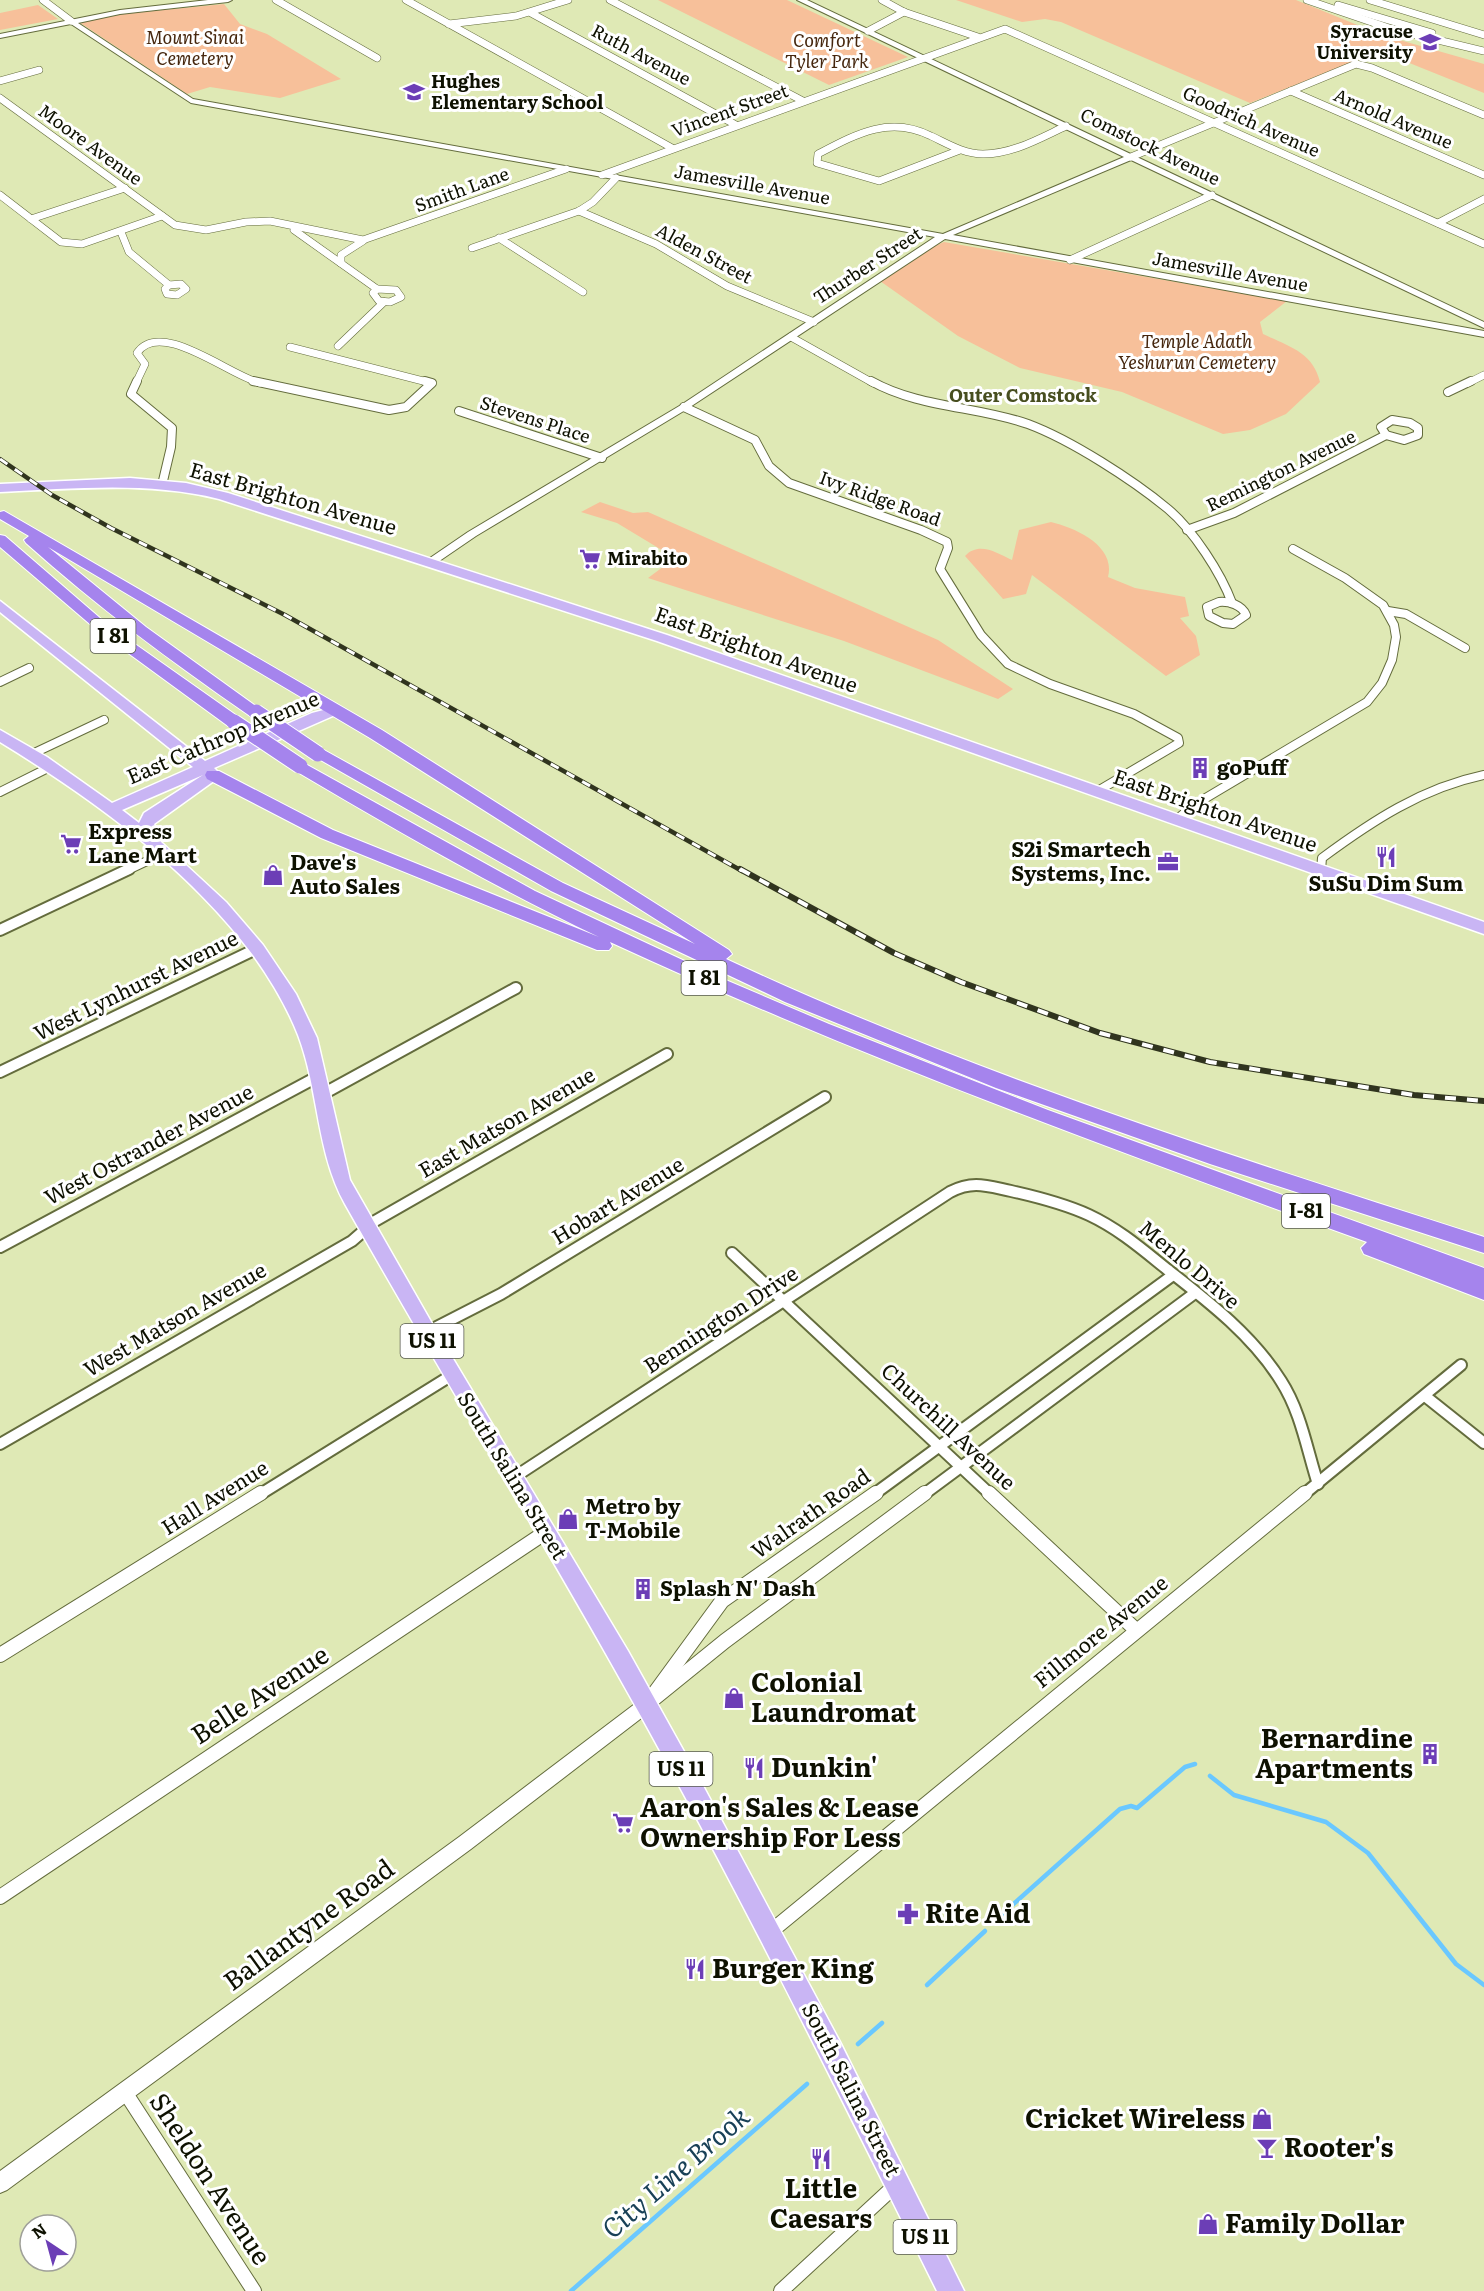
<svg xmlns="http://www.w3.org/2000/svg" width="1484" height="2291" viewBox="0 0 1484 2291" font-family="Literata,serif">
	<style>
		.green { fill: #f7c09a }
		.lines { fill: none; stroke-linecap: round; stroke-linejoin: round }
		.stream { stroke: #6ac8ff; stroke-width: 4.5 }
		.minor-far3-casing { stroke: #646c3d; stroke-width: 8 }
		.minor-far2-casing { stroke: #646c3d; stroke-width: 10 }
		.minor-far1-casing { stroke: #646c3d; stroke-width: 14 }
		.minor-casing { stroke: #646c3d; stroke-width: 16 }
		.tertiary-casing { stroke: #646c3d; stroke-width: 2 }
		.primary-casing { stroke: #fff; stroke-width: 3 }
		.motorway-casing { stroke: #fff; stroke-width: 2 }
		.minor-far3 { stroke: #fff; stroke-width: 7 }
		.minor-far2 { stroke: #fff; stroke-width: 8 }
		.minor-far1 { stroke: #fff; stroke-width: 10 }
		.minor { stroke: #fff; stroke-width: 14 }
		.tertiary { fill: #fff; fill-rule: evenodd }
		.primary { fill: #c9b5f4; fill-rule: evenodd }
		.motorway { fill: #a584ed; fill-rule: evenodd }
		.rail-far1-casing { stroke: #30341e; stroke-width: 4.5 }
		.rail-casing { stroke: #30341e; stroke-width: 6 }
		.rail-far1 { stroke: #fff; stroke-width: 3; stroke-dasharray: 9; stroke-linecap: butt }
		.rail { stroke: #fff; stroke-width: 4; stroke-dasharray: 11; stroke-linecap: butt }
		.motorway-bridge-casing { stroke: #fff; stroke-width: 17; stroke-linecap: butt }
		.motorway-bridge { stroke: #a584ed; stroke-width: 15 }
		.labels { text-anchor: middle; stroke-width: 6; stroke-linejoin: round; paint-order: stroke }
		.far-poi-label { font-size: 18px; font-weight: bold; fill: #0e1101; stroke: #fff; text-anchor: start }
		.far-park-label { font-size: 18px; font-style: italic; fill: #46270e; stroke: #fff }
		.far-street-label { font-size: 18px; fill: #0e1101; stroke: #fff }
		.far-neighbourhood-label { font-size: 18px; font-weight: bold; fill: #474e1f; stroke: #fff }
		.shield { fill: #fff; stroke: #56584d; stroke-width: 1.5 }
		.shield-label { font-size: 20px; font-weight: bold; fill: #0e1101 }
		.street-label { font-size: 21px; fill: #0e1101; stroke: #fff }
		.poi-label { font-size: 21px; font-weight: bold; fill: #0e1101; stroke: #fff; text-anchor: start }
		.near-poi-label { font-size: 26px; font-weight: bold; fill: #0e1101; stroke: #fff; text-anchor: start }
		.near-street-label { font-size: 26px; fill: #0e1101; stroke: #fff }
		.near-water-label { font-size: 27px; font-style: italic; fill: #194157; stroke: #fff }
	</style>
	<rect width="100%" height="100%" fill="#dfe9b5"/>
	<g class="green">
		<polygon points="658,0 787,0 908,57 829,85"/>
		<polygon points="956,0 1296,0 1382,35 1484,64 1484,93 1387,54 1359,60 1250,103 1061,22 1045,19 1022,22"/>
		<polygon points="224,4 240,24 267,34 341,79 280,98 210,87 187,94 79,22 123,14"/>
		<polygon points="38,5 58,19 0,30 0,13"/>
		<path d="M 944,242 L 1287,301 L 1260,322 L 1263,334 C 1288,346 1313,352 1320,382 L 1286,414 L 1250,430 L 1223,434 L 1122,392 L 1020,368 L 958,336 L 880,281 L 926,250 Z"/>
		<polygon points="600,502 633,513 648,512 938,640 1013,689 998,699 844,641 648,578 675,558 617,523 581,512"/>
		<path d="M 1051,522 C 1076,528 1116,546 1108,577 L 1135,588 L 1185,597 L 1189,616 L 1180,618 L 1196,636 L 1200,655 L 1166,676 L 1032,575 L 1026,594 L 1003,599 L 965,556 C 979,541 997,553 1012,560 L 1019,530 Z"/>
	</g>
	<g class="lines">
		<g class="stream">
			<polyline points="1210,1776 1234,1795 1326,1822 1368,1853 1456,1964 1484,1985"/>
			<polyline points="999,1917 1120,1809 1131,1806 1137,1808 1185,1767 1195,1764"/>
			<polyline points="927,1985 985,1931"/>
			<polyline points="858,2044 882,2023"/>
			<polyline points="571,2291 807,2084"/>
		</g>
		<defs>
			<g id="minor-far3">
				<polyline points="43,0 71,21"/>
				<polyline points="276,0 377,58"/>
				<polyline points="406,0 672,148"/>
				<polyline points="610,0 803,101"/>
				<polyline points="882,0 904,12 978,37"/>
				<polyline points="1307,0 1392,29 1484,51"/>
				<polyline points="1370,0 1484,35"/>
				<polyline points="1338,5 1432,33"/>
				<polyline points="531,13 736,125"/>
				<polyline points="449,24 516,16 568,0"/>
				<polyline points="868,31 904,12"/>
				<polyline points="0,81 39,70"/>
				<polyline points="1291,91 1484,175"/>
				<polyline points="0,98 175,225 206,230 246,222 270,221 363,240 566,169"/>
				<path d="M 960,150 L 879,181 L 817,163 L 818,154 C 856,134 890,115 931,136 C 948,144 964,154 983,154 C 1013,154 1040,138 1066,126"/>
				<polyline points="1131,157 1356,64 1372,68 1484,115"/>
				<polyline points="602,175 1005,29 1484,244"/>
				<polyline points="0,195 61,242 82,244 162,216"/>
				<polyline points="579,211 656,244 727,286 814,322"/>
				<polyline points="31,219 125,188"/>
				<polyline points="1438,223 1484,199"/>
				<polyline points="294,230 377,289"/>
				<polyline points="121,232 129,252 169,285"/>
				<polyline points="499,238 583,292"/>
				<polyline points="472,248 579,211 593,202 616,178"/>
				<polyline points="1070,260 1212,195"/>
				<polyline points="341,263 341,255 363,241"/>
				<polygon points="181,284 186,289 177,295 167,294 165,289 169,285"/>
				<polygon points="377,289 396,290 401,297 390,302 379,301 373,293"/>
				<polyline points="791,337 873,383"/>
				<polyline points="338,346 384,302"/>
				<polyline points="290,347 431,383"/>
				<path d="M 136,383 L 145,364 L 137,353 C 160,318 230,376 260,383"/>
				<polyline points="1468,383 1484,375"/>
			</g>
			<g id="minor-far2">
				<polyline points="137,381 131,394 172,428 171,447 162,485"/>
				<polyline points="253,381 389,410 406,407 432,383 425,381"/>
				<path d="M 871,381 C 919,408 977,406 1028,424 C 1071,440 1133,480 1168,509 C 1193,530 1221,573 1232,603"/>
				<polyline points="1448,392 1471,381"/>
				<polyline points="684,407 755,440 769,466 789,483 921,530 947,542 948,548 940,569 981,635 1008,664 1050,684 1134,714 1178,738 1179,743 1096,792"/>
				<polyline points="459,411 602,458"/>
				<polygon points="1392,420 1410,423 1418,428 1418,435 1404,440 1386,435 1381,427"/>
				<polyline points="1187,530 1234,513 1386,435"/>
				<path d="M 1219,602 C 1229,601 1242,605 1246,615 L 1233,624 L 1223,623 L 1209,616 L 1207,607 Z"/>
				<polyline points="1388,611 1406,614 1465,648"/>
				<polyline points="0,682 29,668"/>
				<polyline points="32,754 104,720"/>
				<polyline points="0,792 52,766"/>
				<polyline points="1176,820 1194,805 1367,702 1382,683 1392,660 1396,637 1394,625 1383,605 1345,578 1293,549"/>
				<path d="M 1321,870 L 1322,858 C 1372,821 1422,788 1484,775"/>
				<polyline points="126,871 164,853"/>
			</g>
			<g id="minor-far1">
				<polyline points="0,930 129,869"/>
				<polyline points="0,1072 256,949"/>
				<polyline points="321,1095 516,988"/>
				<polyline points="0,1247 317,1077"/>
				<polyline points="732,1253 991,1495"/>
				<polyline points="427,1332 501,1294 825,1097"/>
				<polyline points="1425,1396 1484,1443"/>
				<polyline points="0,1444 352,1241 375,1221 667,1054"/>
				<path d="M 513,1478 L 950,1192 C 973,1180 987,1186 1011,1191 C 1038,1197 1065,1204 1089,1215 C 1119,1229 1143,1250 1168,1270 C 1209,1302 1253,1336 1281,1381 C 1301,1412 1307,1450 1318,1484"/>
				<polyline points="259,1495 452,1375"/>
				<polyline points="873,1495 1173,1275"/>
				<polyline points="923,1495 1195,1293"/>
				<polyline points="1303,1495 1461,1365"/>
			</g>
			<g id="minor">
				<polyline points="989,1493 1136,1630"/>
				<polyline points="0,1655 261,1493"/>
				<polyline points="654,1694 722,1601 876,1493"/>
				<polyline points="646,1705 725,1641 925,1493"/>
				<polyline points="0,1897 546,1532"/>
				<polyline points="769,1933 1305,1493"/>
				<polyline points="125,2092 254,2291"/>
				<polyline points="781,2291 898,2183"/>
			</g>
			<g id="tertiary">
				<polygon points="208,0 232,0 228,2 120,14 78,23 193,99 943,234 1124,157 797,0 807,0 1484,322 1484,328 1131,160 953,235 1484,331 1484,337 945,239 687,409 476,536 435,564 427,564 427,560 468,532 681,405 935,237 191,103 71,24 0,38 0,34 120,10"/>
				<polygon points="646,1698 652,1700 654,1705 652,1710 471,1849 7,2190 0,2193 0,2171 459,1837 640,1700"/>
			</g>
			<g id="primary">
				<path d="M 130,478 L 186,483 L 228,493 L 667,635 L 1484,922 L 1484,934 L 657,641 L 219,499 C 146,481 74,489 0,492 L 0,484 Z"/>
				<path d="M 0,601 L 205,761 L 312,713 L 335,707 L 342,712 L 214,768 L 221,775 L 218,778 L 154,824 L 161,842 L 226,902 L 263,945 L 296,994 L 317,1038 L 350,1180 L 434,1327 L 628,1651 L 701,1782 L 840,2042 L 964,2291 L 937,2291 C 833,2081 729,1871 614,1668 C 526,1512 433,1360 345,1204 C 316,1152 319,1090 298,1035 C 287,1007 271,980 253,955 C 187,867 93,799 0,742 L 0,730 L 47,757 L 112,803 L 193,767 L 0,612 ZM 203,775 L 144,813 L 139,823 L 122,810 Z"/>
			</g>
			<g id="motorway">
				<path d="M 4,511 L 382,730 L 729,950 L 732,954 L 726,959 C 971,1073 1228,1155 1484,1237 L 1484,1253 L 1210,1164 L 996,1088 L 785,1002 L 551,891 L 310,754 L 312,750 L 324,750 L 563,883 L 695,944 L 370,738 L 48,547 L 146,627 L 264,712 L 256,717 L 250,716 C 172,662 96,606 26,543 L 24,540 L 29,536 L 0,519 L 0,512 Z"/>
				<polygon points="0,535 5,536 108,625 240,718 242,722 240,726 228,726 98,631 0,547"/>
				<path d="M 300,761 L 535,891 L 721,978 L 829,1024 L 1048,1110 L 1484,1268 L 1484,1300 L 1364,1254 L 1361,1248 L 1367,1242 C 1111,1149 857,1056 610,942 L 612,946 L 609,950 L 597,950 L 321,838 L 207,779 L 205,775 L 207,771 L 219,771 L 333,830 L 599,937 C 494,887 394,829 294,770 L 292,766 Z"/>
			</g>
		</defs>
		<use href="#minor-far3" class="minor-far3-casing"/>
		<use href="#minor-far2" class="minor-far2-casing"/>
		<use href="#minor-far1" class="minor-far1-casing"/>
		<use href="#minor" class="minor-casing"/>
		<use href="#tertiary" class="tertiary-casing"/>
		<use href="#primary" class="primary-casing"/>
		<use href="#motorway" class="motorway-casing"/>
		<use href="#minor-far3" class="minor-far3"/>
		<use href="#minor-far2" class="minor-far2"/>
		<use href="#minor-far1" class="minor-far1"/>
		<use href="#minor" class="minor"/>
		<use href="#tertiary" class="tertiary"/>
		<use href="#primary" class="primary"/>
		<use href="#motorway" class="motorway"/>
		<defs>
			<polyline id="rail-far1" points="0,459 52,495 111,528 285,615 742,871"/>
			<polyline id="rail" points="740,869 894,953 961,982 1100,1033 1210,1062 1414,1095 1484,1101"/>
		</defs>
		<use href="#rail-far1" class="rail-far1-casing"/>
		<use href="#rail" class="rail-casing"/>
		<use href="#rail-far1" class="rail-far1"/>
		<use href="#rail" class="rail"/>
		<defs>
			<g id="motorway-bridge">
				<polyline points="256,712 318,754"/>
				<polyline points="234,722 300,766"/>
			</g>
		</defs>
		<use href="#motorway-bridge" class="motorway-bridge-casing"/>
		<use href="#motorway-bridge" class="motorway-bridge"/>
	</g>
	<defs>
		<symbol id="university-bare" viewBox="-9 -9 18 18"><path d="M0-5L7-2L0 1L-7-2ZM-4 1L0 2.5L4 1V4Q0 6-4 4Z" fill="#6c3eb6" stroke="#fff" stroke-width="2.5" paint-order="stroke"/></symbol>
		<symbol id="school-bare" viewBox="-9 -9 18 18"><path d="M0-5L7-2L0 1L-7-2ZM-4 1L0 2.5L4 1V4Q0 6-4 4Z" fill="#6c3eb6" stroke="#fff" stroke-width="2.5" paint-order="stroke"/></symbol>
		<symbol id="supermarket-bare" viewBox="-9 -9 18 18"><path d="M-6-5.5h2.5l.6 2H6L4.5 2H-2.5L-4.4-4H-6ZM-1.5 3.2a1.3 1.3 0 1 0 .1 0ZM3 3.2a1.3 1.3 0 1 0 .1 0Z" fill="#6c3eb6" stroke="#fff" stroke-width="2.5" paint-order="stroke"/></symbol>
		<symbol id="building-bare" viewBox="-9 -9 18 18"><path d="M-4-6H4V6H1V3H-1V6H-4ZM-2.5-4.3h1.7v1.8h-1.7ZM.8-4.3h1.7v1.8H.8ZM-2.5-1h1.7V.8h-1.7ZM.8-1h1.7V.8H.8Z" fill="#6c3eb6" stroke="#fff" stroke-width="2.5" paint-order="stroke"/></symbol>
		<symbol id="restaurant-bare" viewBox="-9 -9 18 18"><path d="M-5-6h1v4h1v-4h1v4h1v-4h1v5L-1.5 .5V6h-2V.5L-5-1ZM5-6V6H3V1.5H1.5Q1.5-4 5-6Z" fill="#6c3eb6" stroke="#fff" stroke-width="2.5" paint-order="stroke"/></symbol>
		<symbol id="office-bare" viewBox="-9 -9 18 18"><path d="M-6-3h4V-5.5h4V-3h4V5H-6ZM-1-4.5V-3h2v-1.5ZM-6 0V1H6V0Z" fill="#6c3eb6" stroke="#fff" stroke-width="2.5" paint-order="stroke"/></symbol>
		<symbol id="shop-bare" viewBox="-9 -9 18 18"><path d="M-5-2.5h2.3a2.7 3.5 0 0 1 5.4 0H5L5.5 6h-11ZM-1.5-2.5h3a1.5 2.3 0 0 0-3 0Z" fill="#6c3eb6" stroke="#fff" stroke-width="2.5" paint-order="stroke"/></symbol>
		<symbol id="pharmacy-bare" viewBox="-9 -9 18 18"><path d="M-2-6h4v4h4v4h-4v4h-4v-4h-4v-4h4Z" fill="#6c3eb6" stroke="#fff" stroke-width="2.5" paint-order="stroke"/></symbol>
		<symbol id="bar-bare" viewBox="-9 -9 18 18"><path d="M-6-5H6L.8 .8V4.5H3.5V6h-7V4.5H-.8V.8Z" fill="#6c3eb6" stroke="#fff" stroke-width="2.5" paint-order="stroke"/></symbol>
	</defs>
	<g fill-rule="evenodd">
		<use href="#university-bare" x="1415" y="27" width="30" height="30"/>
		<use href="#school-bare" x="399" y="77" width="30" height="30"/>
		<use href="#supermarket-bare" x="575" y="544" width="30" height="30"/>
		<use href="#building-bare" x="1185" y="753" width="30" height="30"/>
		<use href="#supermarket-bare" x="56" y="829" width="30" height="30"/>
		<use href="#restaurant-bare" x="1371" y="842" width="30" height="30"/>
		<use href="#office-bare" x="1153" y="847" width="30" height="30"/>
		<use href="#shop-bare" x="258" y="860" width="30" height="30"/>
		<use href="#shop-bare" x="553" y="1504" width="30" height="30"/>
		<use href="#building-bare" x="628" y="1574" width="30" height="30"/>
		<use href="#shop-bare" x="719" y="1683" width="30" height="30"/>
		<use href="#building-bare" x="1415" y="1739" width="30" height="30"/>
		<use href="#restaurant-bare" x="739" y="1753" width="30" height="30"/>
		<use href="#supermarket-bare" x="608" y="1808" width="30" height="30"/>
		<use href="#pharmacy-bare" x="893" y="1899" width="30" height="30"/>
		<use href="#restaurant-bare" x="680" y="1954" width="30" height="30"/>
		<use href="#shop-bare" x="1247" y="2104" width="30" height="30"/>
		<use href="#bar-bare" x="1252" y="2133" width="30" height="30"/>
		<use href="#restaurant-bare" x="806" y="2144" width="30" height="30"/>
		<use href="#shop-bare" x="1193" y="2209" width="30" height="30"/>
	</g>
	<g class="labels">
		<g class="far-poi-label">
			<text x="1413" y="38" text-anchor="end">Syracuse<tspan x="1413" dy="21">University</tspan></text>
			<text x="431" y="88">Hughes<tspan x="431" dy="21">Elementary School</tspan></text>
			<text x="607" y="565">Mirabito</text>
		</g>
		<g class="far-park-label">
			<text x="195" y="44">Mount Sinai<tspan x="195" dy="21">Cemetery</tspan></text>
			<text x="827" y="47">Comfort<tspan x="827" dy="21">Tyler Park</tspan></text>
			<text x="1197" y="348">Temple Adath<tspan x="1197" dy="21">Yeshurun Cemetery</tspan></text>
		</g>
		<g class="far-street-label">
			<text transform="translate(641 55) rotate(28)" y="6">Ruth Avenue</text>
			<text transform="translate(730 111) rotate(-20)" y="6">Vincent Street</text>
			<text transform="translate(1393 119) rotate(23)" y="6">Arnold Avenue</text>
			<text transform="translate(1251 122) rotate(24)" y="6">Goodrich Avenue</text>
			<text transform="translate(90 145) rotate(36)" y="6">Moore Avenue</text>
			<text transform="translate(1150 147) rotate(26)" y="6">Comstock Avenue</text>
			<text transform="translate(752 185) rotate(10)" y="6">Jamesville Avenue</text>
			<text transform="translate(462 190) rotate(-20)" y="6">Smith Lane</text>
			<text transform="translate(704 254) rotate(28)" y="6">Alden Street</text>
			<text transform="translate(868 266) rotate(-33)" y="6">Thurber Street</text>
			<text transform="translate(1230 272) rotate(10)" y="6">Jamesville Avenue</text>
			<text transform="translate(535 420) rotate(18)" y="6">Stevens Place</text>
			<text transform="translate(1281 471) rotate(-26)" y="6">Remington Avenue</text>
			<text transform="translate(880 499) rotate(20)" y="6">Ivy Ridge Road</text>
		</g>
		<g class="far-neighbourhood-label">
			<text x="1023" y="402">Outer Comstock</text>
		</g>
		<g class="shield">
			<rect x="90.5" y="619" width="45" height="34" rx="4.5"/>
			<rect x="681.5" y="961" width="45" height="34" rx="4.5"/>
			<rect x="1282" y="1194" width="48" height="34" rx="4.5"/>
			<rect x="400.5" y="1324" width="63" height="34" rx="4.5"/>
			<rect x="649.5" y="1752" width="63" height="34" rx="4.5"/>
			<rect x="893.5" y="2220" width="63" height="34" rx="4.5"/>
		</g>
		<g class="shield-label">
			<text x="113" y="643">I 81</text>
			<text x="704" y="985">I 81</text>
			<text x="1306" y="1218">I-81</text>
			<text x="432" y="1348">US 11</text>
			<text x="681" y="1776">US 11</text>
			<text x="925" y="2244">US 11</text>
		</g>
		<g class="street-label">
			<text transform="translate(293 499) rotate(16)" y="7">East Brighton Avenue</text>
			<text transform="translate(756 650) rotate(20)" y="7">East Brighton Avenue</text>
			<text transform="translate(223 738) rotate(-23)" y="7">East Cathrop Avenue</text>
			<text transform="translate(1215 811) rotate(19)" y="7">East Brighton Avenue</text>
			<text transform="translate(136 986) rotate(-26)" y="7">West Lynhurst Avenue</text>
			<text transform="translate(507 1123) rotate(-30)" y="7">East Matson Avenue</text>
			<text transform="translate(149 1145) rotate(-28)" y="7">West Ostrander Avenue</text>
			<text transform="translate(618 1201) rotate(-31)" y="7">Hobart Avenue</text>
			<text transform="translate(1189 1265) rotate(40)" y="7">Menlo Drive</text>
			<text transform="translate(175 1320) rotate(-30)" y="7">West Matson Avenue</text>
			<text transform="translate(721 1320) rotate(-33)" y="7">Bennington Drive</text>
			<text transform="translate(948 1427) rotate(43)" y="7">Churchill Avenue</text>
			<text transform="translate(512 1476) rotate(59)" y="7">South Salina Street</text>
			<text transform="translate(215 1498) rotate(-32)" y="7">Hall Avenue</text>
			<text transform="translate(811 1514) rotate(-35)" y="7">Walrath Road</text>
			<text transform="translate(1101 1632) rotate(-39)" y="7">Fillmore Avenue</text>
			<text transform="translate(851 2090) rotate(63)" y="7">South Salina Street</text>
		</g>
		<g class="poi-label">
			<text x="1217" y="775">goPuff</text>
			<text x="88" y="839">Express<tspan x="88" dy="24">Lane Mart</tspan></text>
			<text x="1151" y="857" text-anchor="end">S2i Smartech<tspan x="1151" dy="24">Systems, Inc.</tspan></text>
			<text x="290" y="870">Dave's<tspan x="290" dy="24">Auto Sales</tspan></text>
			<text x="1386" y="891" text-anchor="middle">SuSu Dim Sum</text>
			<text x="585" y="1514">Metro by<tspan x="585" dy="24">T-Mobile</tspan></text>
			<text x="660" y="1596">Splash N' Dash</text>
		</g>
		<g class="near-poi-label">
			<text x="751" y="1692">Colonial<tspan x="751" dy="30">Laundromat</tspan></text>
			<text x="1413" y="1748" text-anchor="end">Bernardine<tspan x="1413" dy="30">Apartments</tspan></text>
			<text x="771" y="1777">Dunkin'</text>
			<text x="640" y="1817">Aaron's Sales &amp; Lease<tspan x="640" dy="30">Ownership For Less</tspan></text>
			<text x="925" y="1923">Rite Aid</text>
			<text x="712" y="1978">Burger King</text>
			<text x="1245" y="2128" text-anchor="end">Cricket Wireless</text>
			<text x="1284" y="2157">Rooter's</text>
			<text x="821" y="2198" text-anchor="middle">Little<tspan x="821" dy="30">Caesars</tspan></text>
			<text x="1225" y="2233">Family Dollar</text>
		</g>
		<g class="near-street-label">
			<text transform="translate(260 1695) rotate(-33)" y="9">Belle Avenue</text>
			<text transform="translate(309 1925) rotate(-36)" y="9">Ballantyne Road</text>
			<text transform="translate(210 2179) rotate(57)" y="9">Sheldon Avenue</text>
		</g>
		<g class="near-water-label">
			<text transform="translate(676 2173) rotate(-41)" y="9">City Line Brook</text>
		</g>
	</g>
	<g transform="translate(48 2243) rotate(324)"><circle r="28" fill="#ffffff" stroke="#9fa099" stroke-width="1.5"/>
	<path d="M0-4.5L10 22L0 15L-10 22Z" fill="#6c3eb6"/>
	<text y="-9" font-size="16" font-weight="bold" text-anchor="middle" fill="#0e1101">N</text>
	</g>
</svg>
